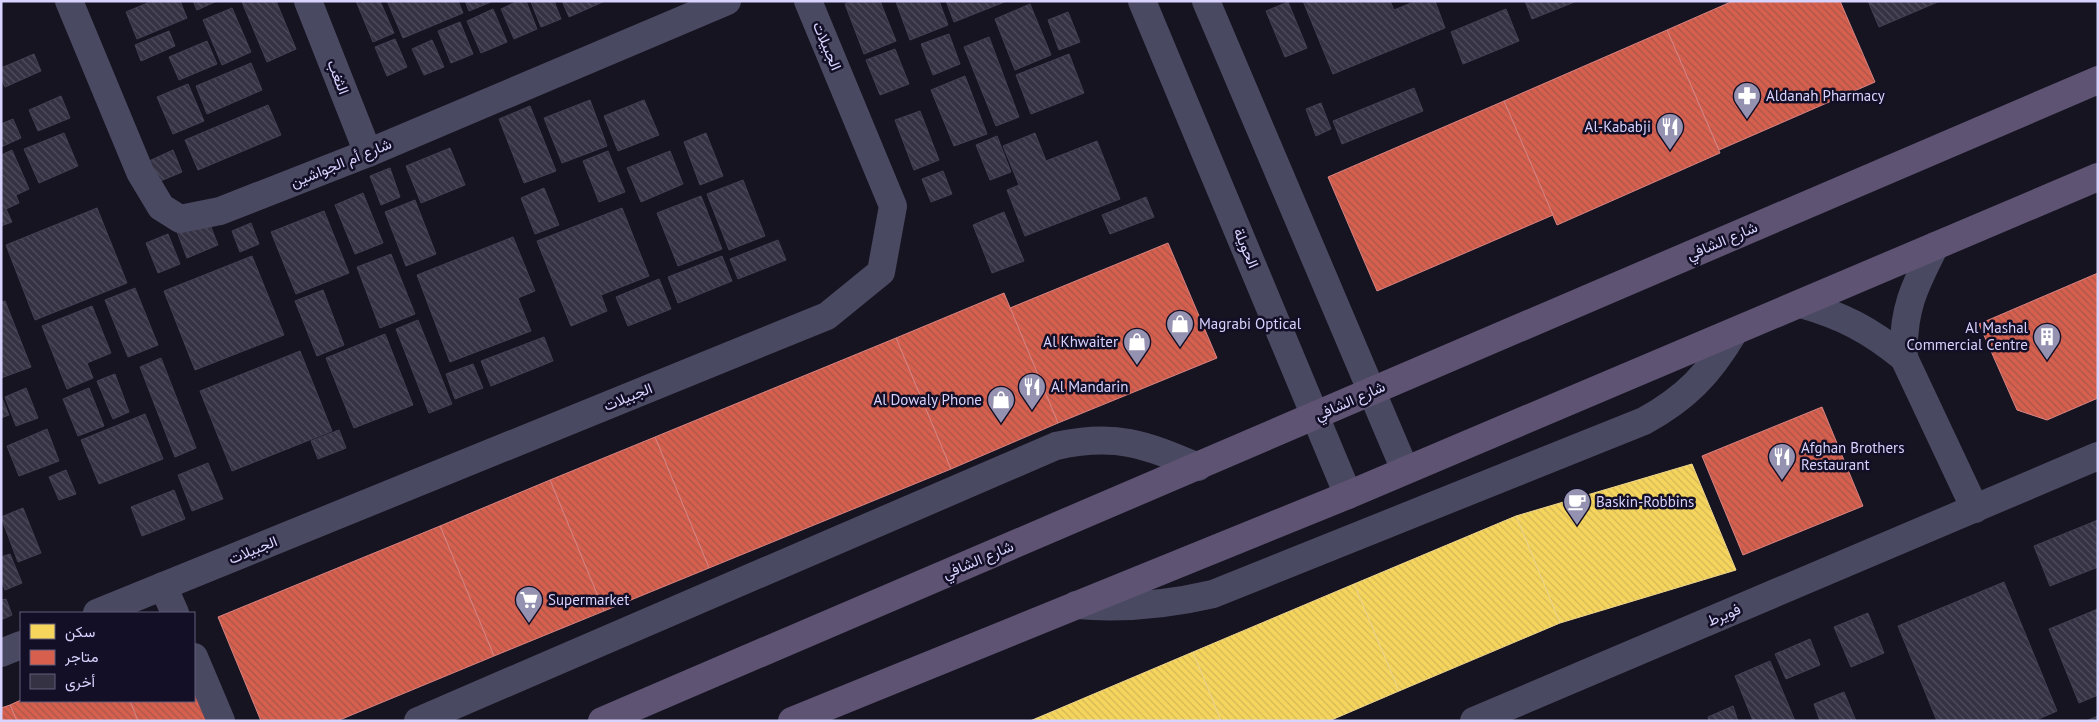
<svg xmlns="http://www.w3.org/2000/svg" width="2099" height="722" viewBox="0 0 2099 722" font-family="'PT Sans',Vazirmatn,sans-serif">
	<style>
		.homes { fill: url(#homes-back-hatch); stroke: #edd58d }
		.shops { fill: url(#shops-back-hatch); stroke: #d78382 }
		.building { fill: url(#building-back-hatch); stroke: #433f54 }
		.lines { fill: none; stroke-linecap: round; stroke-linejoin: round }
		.minor { stroke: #4a4962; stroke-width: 28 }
		.major { stroke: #5e5373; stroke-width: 28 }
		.labels { text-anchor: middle; stroke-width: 5; stroke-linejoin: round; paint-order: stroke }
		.street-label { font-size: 15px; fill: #d9d4ff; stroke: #130f26 }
		.poi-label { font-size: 15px; fill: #d9d4ff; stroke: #130f26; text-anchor: start }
	</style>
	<defs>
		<pattern id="homes-back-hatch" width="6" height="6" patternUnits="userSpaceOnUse" patternTransform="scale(1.25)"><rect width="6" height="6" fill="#f6d55c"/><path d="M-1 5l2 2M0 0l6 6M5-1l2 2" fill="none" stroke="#d2b759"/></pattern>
		<pattern id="shops-back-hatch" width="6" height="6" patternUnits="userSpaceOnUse" patternTransform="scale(1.25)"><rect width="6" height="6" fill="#d6604d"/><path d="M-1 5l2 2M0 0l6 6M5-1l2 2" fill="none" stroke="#a9564d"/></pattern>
		<pattern id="building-back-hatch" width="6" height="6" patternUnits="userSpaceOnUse" patternTransform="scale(1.25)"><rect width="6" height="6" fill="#343243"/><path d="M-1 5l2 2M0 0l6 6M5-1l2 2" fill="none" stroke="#514f5f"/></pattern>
	</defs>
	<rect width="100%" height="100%" fill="#161421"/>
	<g class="homes">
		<polygon points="1692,464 1736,570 1560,623 1516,516"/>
		<polygon points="1516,516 1560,623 1399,691 1354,584"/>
		<polygon points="1354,584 1399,691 1329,721 1221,721 1193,652"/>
		<polygon points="1193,652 1221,721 1030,721"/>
	</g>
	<g class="shops">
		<polygon points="1733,1 1840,1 1875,82 1719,150 1667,30"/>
		<polygon points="1667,30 1720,153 1557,225 1504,101"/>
		<polygon points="1504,101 1553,215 1377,291 1328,177"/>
		<polygon points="1168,243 1217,358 1058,423 1010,308"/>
		<polygon points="2098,273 2098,398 2047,420 2017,410 1979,324"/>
		<polygon points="1004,293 1058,423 951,469 896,338"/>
		<polygon points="896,338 951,469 709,568 655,437"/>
		<polygon points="1822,407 1863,506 1743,555 1702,456"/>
		<polygon points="655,437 709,568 604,611 550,480"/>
		<polygon points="550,480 604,611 494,656 440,526"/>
		<polygon points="440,526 494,656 337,721 261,721 218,617"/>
		<polygon points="194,685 208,721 138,721 130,701 194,701"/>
		<polygon points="21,700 130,701 138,721 17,721 10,705"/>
		<polygon points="10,705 17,721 1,721 1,708"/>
	</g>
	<g class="building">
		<polygon points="152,1 180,1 187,18 137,39 126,12"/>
		<polygon points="193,1 217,1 197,10"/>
		<polygon points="245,1 276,1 296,49 267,62 242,2"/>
		<polygon points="356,1 380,1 394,33 373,42"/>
		<polygon points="387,1 458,1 463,13 403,38"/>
		<polygon points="465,1 491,1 491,2 469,11"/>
		<polygon points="518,1 526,1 537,29 514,39 501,9"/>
		<polygon points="533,1 554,1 561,19 541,27 531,2"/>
		<polygon points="562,1 605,1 569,17"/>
		<polygon points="852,1 880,1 896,41 864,54 845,4"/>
		<polygon points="939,1 948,25 910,40 896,2"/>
		<polygon points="946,1 1007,1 954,22"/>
		<polygon points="1303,1 1390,1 1394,10 1416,1 1435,1 1445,28 1333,74"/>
		<polygon points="1525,1 1577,1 1532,19"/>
		<polygon points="1868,1 1940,1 1879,27"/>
		<polygon points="1288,2 1307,48 1285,57 1266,11"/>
		<polygon points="1030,4 1051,55 1015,70 995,19"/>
		<polygon points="232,8 251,52 222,65 203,20"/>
		<polygon points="493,9 507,42 481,53 467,21"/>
		<polygon points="1506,9 1519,41 1463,64 1451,32"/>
		<polygon points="1068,12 1080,42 1059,50 1048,20"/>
		<polygon points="460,22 473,54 451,63 438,31"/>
		<polygon points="169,31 175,46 141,61 135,45"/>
		<polygon points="949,34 960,64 933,75 921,44"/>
		<polygon points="989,37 1019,117 996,126 964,47"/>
		<polygon points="395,39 407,67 387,76 375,47"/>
		<polygon points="432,40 444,67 424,75 412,49"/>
		<polygon points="207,41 217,64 179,80 169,57"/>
		<polygon points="895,49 909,84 880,95 866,60"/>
		<polygon points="34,54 41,71 5,87 1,78 1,68"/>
		<polygon points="1069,54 1084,93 1031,114 1016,75"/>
		<polygon points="251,63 262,90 207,114 196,86"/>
		<polygon points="965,76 987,134 954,146 931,90"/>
		<polygon points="188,84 204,121 173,134 157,97"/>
		<polygon points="1414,88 1423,111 1342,144 1333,121"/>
		<polygon points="61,96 70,118 38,131 29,110"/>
		<polygon points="590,100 607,146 562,163 544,118"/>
		<polygon points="644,100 659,135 618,151 604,116"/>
		<polygon points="1321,103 1331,129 1316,136 1306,109"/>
		<polygon points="268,105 281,135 198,170 185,140"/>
		<polygon points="530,106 556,171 524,183 499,119"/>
		<polygon points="920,111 939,160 914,170 895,120"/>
		<polygon points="13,119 21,138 1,147 1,124"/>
		<polygon points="64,133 78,166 39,183 24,149"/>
		<polygon points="706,133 723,176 700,185 684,142"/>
		<polygon points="1035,133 1046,161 1097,141 1120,199 1025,236 1007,190 1019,185 1003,146"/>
		<polygon points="997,136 1011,172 990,180 976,145"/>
		<polygon points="450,148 465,185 421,203 406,166"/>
		<polygon points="12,150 29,189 16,195 19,203 6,209 12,222 1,226 1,155"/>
		<polygon points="173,150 182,172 158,182 149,161"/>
		<polygon points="608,151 625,192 599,202 583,161"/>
		<polygon points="670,151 683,184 641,202 627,168"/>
		<polygon points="390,168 400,197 381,205 370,176"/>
		<polygon points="943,171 952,194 931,202 922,179"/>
		<polygon points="743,180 765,236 729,250 707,194"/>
		<polygon points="544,188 559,225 535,234 521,198"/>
		<polygon points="363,193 383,243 355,254 335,205"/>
		<polygon points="701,196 722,249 678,266 657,213"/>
		<polygon points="1146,197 1154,217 1110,234 1102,215"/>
		<polygon points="415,200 436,254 406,266 385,212"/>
		<polygon points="97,208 127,283 35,320 6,245"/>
		<polygon points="622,208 649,276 601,295 607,311 571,326 537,241"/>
		<polygon points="324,211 349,273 296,294 271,232"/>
		<polygon points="1004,212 1024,261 992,273 973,225"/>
		<polygon points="207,217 218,245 187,258 176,229"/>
		<polygon points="251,223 259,244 240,252 232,231"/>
		<polygon points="168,234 180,264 158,273 146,243"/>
		<polygon points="513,237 535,291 518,298 531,331 450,362 417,275"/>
		<polygon points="778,240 786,260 738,279 730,259"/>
		<polygon points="391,254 415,314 380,328 357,267"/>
		<polygon points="252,256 284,335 195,370 164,291"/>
		<polygon points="722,256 732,281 678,303 668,277"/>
		<polygon points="659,279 671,309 628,326 616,297"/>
		<polygon points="135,288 158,345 128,357 105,300"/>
		<polygon points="323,290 344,345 317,356 295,301"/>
		<polygon points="5,301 31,367 1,378 1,302"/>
		<polygon points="92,306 111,353 87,363 93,378 67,389 42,326"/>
		<polygon points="418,320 452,404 429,413 396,329"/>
		<polygon points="385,334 413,405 354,428 326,358"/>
		<polygon points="544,337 553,361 491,386 481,361"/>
		<polygon points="300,351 332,431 232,471 200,391"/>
		<polygon points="161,358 196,448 175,457 140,367"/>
		<polygon points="473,364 483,388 455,399 446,374"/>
		<polygon points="115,374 129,412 113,419 97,381"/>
		<polygon points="26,388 38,418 16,426 5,397"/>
		<polygon points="89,388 104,426 78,436 63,399"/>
		<polygon points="1,396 9,415 1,418"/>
		<polygon points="145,414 163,459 99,484 81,440"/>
		<polygon points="47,429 59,461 19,476 7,446"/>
		<polygon points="339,430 346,448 318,459 311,441"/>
		<polygon points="208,463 223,499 192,511 178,475"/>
		<polygon points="66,470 76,494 59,500 49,477"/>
		<polygon points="174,490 185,519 142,536 131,507"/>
		<polygon points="23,508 41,553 18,562 1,517"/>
		<polygon points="2098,520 2098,567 2050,586 2034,546"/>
		<polygon points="10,554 22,583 5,590 1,580 1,557"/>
		<polygon points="2004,582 2057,711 2034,721 1937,721 1898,626"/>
		<polygon points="6,599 12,615 1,620 1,600"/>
		<polygon points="2098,609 2098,695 2079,703 2049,629"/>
		<polygon points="1868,613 1884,653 1851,667 1834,627"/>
		<polygon points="1810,639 1820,665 1786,679 1775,654"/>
		<polygon points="1770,661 1795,721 1753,721 1735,676"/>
		<polygon points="1844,692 1856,721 1820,721 1814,704"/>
		<polygon points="1733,706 1738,721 1709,721 1708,717"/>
		<polygon points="2098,716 2098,721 2086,721"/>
	</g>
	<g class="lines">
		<g class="minor">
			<polyline points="69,1 140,172 161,207 180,219 220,211 368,153 727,1"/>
			<polyline points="308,1 368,153"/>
			<polyline points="1142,1 1348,495"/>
			<polyline points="1206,1 1405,470"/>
			<path d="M 1935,246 C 1914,287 1902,311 1904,358 L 1975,509"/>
			<path d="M 1801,304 C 1843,316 1870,330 1904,358"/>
			<polyline points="163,586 175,613"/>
			<path d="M 1076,605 C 1123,609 1166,605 1213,594 L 1644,421 C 1686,398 1709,374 1734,332"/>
			<polyline points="97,613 827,316 881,272 893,206 808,1"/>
			<polyline points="1,653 21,645"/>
			<polyline points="194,657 221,721"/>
			<path d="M 418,721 L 1056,446 C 1116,433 1144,444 1198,467"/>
			<polyline points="1474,721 2098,456"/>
		</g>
		<g class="major">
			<polyline points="602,721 2098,80"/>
			<polyline points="792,721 1348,495 2098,177"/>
		</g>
	</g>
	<defs>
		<symbol id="pharmacy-pin" viewBox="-11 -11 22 30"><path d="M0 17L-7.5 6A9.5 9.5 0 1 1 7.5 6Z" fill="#9591b1" stroke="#130f26"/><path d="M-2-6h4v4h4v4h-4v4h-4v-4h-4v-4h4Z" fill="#fff"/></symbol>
		<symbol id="restaurant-pin" viewBox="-11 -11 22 30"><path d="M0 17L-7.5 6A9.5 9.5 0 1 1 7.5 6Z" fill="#9591b1" stroke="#130f26"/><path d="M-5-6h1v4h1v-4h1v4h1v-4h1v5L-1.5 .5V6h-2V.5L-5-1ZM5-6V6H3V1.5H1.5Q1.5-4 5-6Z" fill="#fff"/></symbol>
		<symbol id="shop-pin" viewBox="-11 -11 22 30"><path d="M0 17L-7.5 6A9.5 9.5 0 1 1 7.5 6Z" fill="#9591b1" stroke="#130f26"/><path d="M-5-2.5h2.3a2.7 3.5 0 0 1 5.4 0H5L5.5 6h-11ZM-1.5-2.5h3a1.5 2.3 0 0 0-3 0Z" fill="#fff"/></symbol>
		<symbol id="building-pin" viewBox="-11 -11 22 30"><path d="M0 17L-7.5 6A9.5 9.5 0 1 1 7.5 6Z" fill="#9591b1" stroke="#130f26"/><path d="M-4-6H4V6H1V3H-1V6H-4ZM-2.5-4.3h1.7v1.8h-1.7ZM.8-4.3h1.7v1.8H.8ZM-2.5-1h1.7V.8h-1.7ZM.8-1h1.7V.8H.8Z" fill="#fff"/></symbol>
		<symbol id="cafe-pin" viewBox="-11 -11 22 30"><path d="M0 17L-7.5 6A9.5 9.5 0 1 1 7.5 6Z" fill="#9591b1" stroke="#130f26"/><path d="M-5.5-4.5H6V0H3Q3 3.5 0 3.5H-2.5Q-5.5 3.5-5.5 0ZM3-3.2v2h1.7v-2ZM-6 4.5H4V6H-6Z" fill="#fff"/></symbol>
		<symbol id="supermarket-pin" viewBox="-11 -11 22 30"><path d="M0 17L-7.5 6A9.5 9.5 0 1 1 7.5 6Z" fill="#9591b1" stroke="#130f26"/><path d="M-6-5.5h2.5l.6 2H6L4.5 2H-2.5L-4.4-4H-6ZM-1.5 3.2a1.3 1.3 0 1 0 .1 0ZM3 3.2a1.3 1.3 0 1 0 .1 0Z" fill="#fff"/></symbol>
	</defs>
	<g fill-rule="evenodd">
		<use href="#pharmacy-pin" x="1731" y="80" width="32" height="43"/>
		<use href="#restaurant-pin" x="1654" y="111" width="32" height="43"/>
		<use href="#shop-pin" x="1164" y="308" width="32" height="43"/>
		<use href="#building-pin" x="2031" y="321" width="32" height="43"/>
		<use href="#shop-pin" x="1121" y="326" width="32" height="43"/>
		<use href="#restaurant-pin" x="1016" y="371" width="32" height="43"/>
		<use href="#shop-pin" x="985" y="384" width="32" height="43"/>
		<use href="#restaurant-pin" x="1766" y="441" width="32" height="43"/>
		<use href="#cafe-pin" x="1561" y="486" width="32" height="43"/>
		<use href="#supermarket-pin" x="513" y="584" width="32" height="43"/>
	</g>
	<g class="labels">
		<g class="street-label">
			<text transform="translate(827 46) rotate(67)" y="5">الجبيلات</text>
			<text transform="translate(338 77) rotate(69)" y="5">الثغب</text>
			<text transform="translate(341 163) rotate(-22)" y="5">شارع أم الجواشين</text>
			<text transform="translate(1722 241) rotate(-23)" y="5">شارع الشافي</text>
			<text transform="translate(1246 248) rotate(67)" y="5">الحويلة</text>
			<text transform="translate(628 397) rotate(-22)" y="5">الجبيلات</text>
			<text transform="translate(1350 401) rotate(-24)" y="5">شارع الشافي</text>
			<text transform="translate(253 550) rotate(-22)" y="5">الجبيلات</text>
			<text transform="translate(978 560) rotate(-23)" y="5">شارع الشافي</text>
			<text transform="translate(1724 615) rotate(-23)" y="5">فويرط</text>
		</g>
		<g class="poi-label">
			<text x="1766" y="101">Aldanah Pharmacy</text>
			<text x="1651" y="132" text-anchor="end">Al-Kababji</text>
			<text x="1199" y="329">Magrabi Optical</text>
			<text x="2028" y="333" text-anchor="end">Al Mashal<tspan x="2028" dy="17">Commercial Centre</tspan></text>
			<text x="1118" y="347" text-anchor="end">Al Khwaiter</text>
			<text x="1051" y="392">Al Mandarin</text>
			<text x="982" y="405" text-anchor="end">Al Dowaly Phone</text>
			<text x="1801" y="453">Afghan Brothers<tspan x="1801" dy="17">Restaurant</tspan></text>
			<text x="1596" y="507">Baskin-Robbins</text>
			<text x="548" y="605">Supermarket</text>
		</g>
	</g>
	<rect width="2099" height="722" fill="none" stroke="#d9d4ff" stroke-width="5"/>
	<rect x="20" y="612" width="175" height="90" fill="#130f26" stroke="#625e7d"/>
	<rect x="30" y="624" width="25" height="15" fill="#f6d55c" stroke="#625e7d"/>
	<text x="65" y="637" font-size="15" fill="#d9d4ff">سكن</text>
	<rect x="30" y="650" width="25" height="15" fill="#d6604d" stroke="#625e7d"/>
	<text x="65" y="662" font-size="15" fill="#d9d4ff">متاجر</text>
	<rect x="30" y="674" width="25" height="15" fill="#343243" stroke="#625e7d"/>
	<text x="65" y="687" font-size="15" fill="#d9d4ff">أخرى</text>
</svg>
